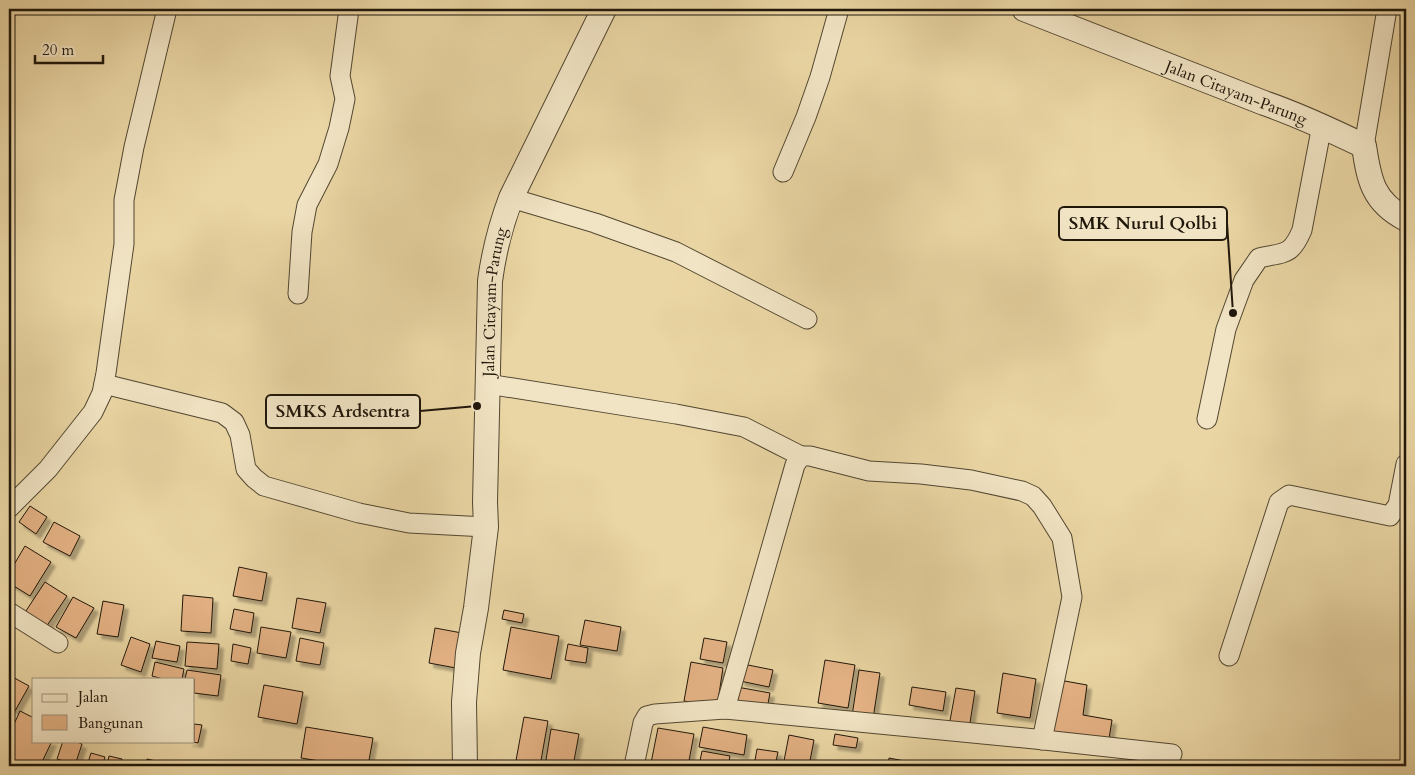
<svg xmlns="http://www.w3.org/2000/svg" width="1415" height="775" viewBox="0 0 1415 775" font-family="Cardo,serif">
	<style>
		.building { fill: #e4b284; stroke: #20170b; filter: url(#shadow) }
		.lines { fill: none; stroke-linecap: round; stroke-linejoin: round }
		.minor-casing { stroke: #524731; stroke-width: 21 }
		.tertiary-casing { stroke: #524731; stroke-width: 26 }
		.minor { stroke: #f1e4c4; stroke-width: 19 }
		.tertiary { stroke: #f1e4c4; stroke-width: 24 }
		.labels { text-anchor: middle; stroke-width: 4.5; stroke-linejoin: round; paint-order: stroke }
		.street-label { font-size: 16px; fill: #20170b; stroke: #f1e4c4 }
		.leader { fill: none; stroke: #20170b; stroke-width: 2 }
		.callout-dot { fill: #20170b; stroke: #f1e4c4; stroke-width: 2 }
		.callout { fill: #f1e4c4; stroke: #20170b; stroke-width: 2 }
		.callout-label { font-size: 18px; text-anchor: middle; font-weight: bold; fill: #20170b }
	</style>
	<defs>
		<filter id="shadow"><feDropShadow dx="4.5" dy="4.5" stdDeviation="1" flood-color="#0004"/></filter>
	</defs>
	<rect width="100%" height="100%" fill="#ead6a4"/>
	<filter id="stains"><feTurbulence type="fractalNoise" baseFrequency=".004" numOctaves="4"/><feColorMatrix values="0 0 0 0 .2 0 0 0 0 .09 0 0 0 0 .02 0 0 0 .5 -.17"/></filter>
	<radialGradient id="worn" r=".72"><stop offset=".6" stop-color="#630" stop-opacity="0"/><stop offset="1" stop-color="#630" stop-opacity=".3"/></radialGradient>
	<g class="building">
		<polygon points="30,506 47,517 36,534 19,522"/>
		<polygon points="54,522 80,536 70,556 43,542"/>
		<polygon points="25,546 51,562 30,596 9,583 9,573"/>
		<polygon points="239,567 267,573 262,601 233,596"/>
		<polygon points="45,582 67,596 44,630 22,617"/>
		<polygon points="183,595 213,598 211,633 181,631"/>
		<polygon points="73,597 94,608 76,638 56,627"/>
		<polygon points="297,598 326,603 320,633 292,628"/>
		<polygon points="103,601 124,605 118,637 97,634"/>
		<polygon points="234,609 254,613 251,633 230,629"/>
		<polygon points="504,610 524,614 522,623 502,619"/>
		<polygon points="585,620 621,627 617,651 580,645"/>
		<polygon points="261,627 291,632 286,658 257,653"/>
		<polygon points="511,627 559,636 551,679 503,670"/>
		<polygon points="435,628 462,633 456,668 429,663"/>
		<polygon points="131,637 150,644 141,672 121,665"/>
		<polygon points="300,638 324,643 320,665 296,661"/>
		<polygon points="704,638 727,642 723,663 700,659"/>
		<polygon points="156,641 180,646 177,662 152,658"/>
		<polygon points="187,642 219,644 217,669 185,666"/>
		<polygon points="233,644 251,648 248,664 231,661"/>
		<polygon points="568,644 588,648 586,663 565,660"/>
		<polygon points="825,660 855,665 848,708 818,703"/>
		<polygon points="155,662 184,669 182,679 163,679 152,676"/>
		<polygon points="691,662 723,668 717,707 684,701"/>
		<polygon points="743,664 773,670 769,687 740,681"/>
		<polygon points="187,670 221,675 218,696 194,693 194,679 185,679"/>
		<polygon points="859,670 880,673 873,719 852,716"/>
		<polygon points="1003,673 1036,679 1030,718 997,713"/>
		<polygon points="9,675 29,686 15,711 9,708"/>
		<polygon points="1059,680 1087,685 1083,715 1112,720 1108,745 1050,736"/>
		<polygon points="264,685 303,692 297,724 258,717"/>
		<polygon points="737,687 770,693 767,709 734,703"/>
		<polygon points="912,687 946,692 943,711 909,705"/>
		<polygon points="956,688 975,691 969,729 949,726"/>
		<polygon points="20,711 34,718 34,741 52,741 40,766 23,766 9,760 9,735"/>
		<polygon points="524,717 548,721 540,766 515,766"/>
		<polygon points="194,724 202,725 198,743 188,741 194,741"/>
		<polygon points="306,727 373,738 368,766 351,766 301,758"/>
		<polygon points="703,727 747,735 744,755 699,747"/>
		<polygon points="658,728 694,734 688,766 669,766 651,763"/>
		<polygon points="551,729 579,734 573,766 545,766"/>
		<polygon points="835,734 858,738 856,748 833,745"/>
		<polygon points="789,735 814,740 809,766 783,766"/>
		<polygon points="63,741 74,741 82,744 75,765 57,759"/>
		<polygon points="757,749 778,752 775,766 754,766"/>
		<polygon points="702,751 730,756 728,766 699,766"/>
		<polygon points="91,753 105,757 102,766 87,766"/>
		<polygon points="1131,753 1181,763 1181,766 1129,766"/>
		<polygon points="109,756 122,759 120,766 107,766"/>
		<polygon points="889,758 920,764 920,766 888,766"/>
		<polygon points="147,759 173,765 173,766 146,766"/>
		<polygon points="1092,762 1114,764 1114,766 1092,766"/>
	</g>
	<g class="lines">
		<defs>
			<g id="minor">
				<polyline points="1364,146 1387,9"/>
				<polyline points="783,172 806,117 820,77 839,9"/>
				<polyline points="511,198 595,223 676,252 807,319"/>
				<polyline points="298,294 302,232 307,205 328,164 339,128 345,99 340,76 349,9"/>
				<polyline points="104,384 222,413 234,422 240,435 246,469 254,478 264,486 359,513 409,523 486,527"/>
				<polyline points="488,384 676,414 744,427 801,456"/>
				<path d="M 1207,419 L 1226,329 L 1244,280 L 1259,258 C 1285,252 1291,256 1302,230 L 1322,125"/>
				<polyline points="9,508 48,469 93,412 102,393 106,373 124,244 124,200 134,147 167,9"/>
				<polyline points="9,612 58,643"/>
				<polyline points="1229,656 1279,502 1289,495 1390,516 1398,505 1406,464"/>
				<polyline points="725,709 795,465 801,456 810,456 869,471 921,474 971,480 1022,491 1033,496 1042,506 1062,538 1072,597 1042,740"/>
				<polyline points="634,766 643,723 647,716 655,714 725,709 1035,739 1172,754"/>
			</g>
			<g id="tertiary">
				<path id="s1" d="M 1024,9 L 1264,103 C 1299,115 1331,130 1364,146 C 1369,180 1373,202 1406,219"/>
				<path id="s2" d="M 465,766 L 464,702 L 468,653 L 476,608 L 486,527 L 485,502 L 490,281 C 494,251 500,227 511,198 L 604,9"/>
			</g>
		</defs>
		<use href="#minor" class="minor-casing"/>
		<use href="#tertiary" class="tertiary-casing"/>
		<use href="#minor" class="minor"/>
		<use href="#tertiary" class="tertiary"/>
	</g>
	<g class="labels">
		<g class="street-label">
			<text dy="6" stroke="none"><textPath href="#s1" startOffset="228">Jalan Citayam-Parung</textPath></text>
			<text dy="6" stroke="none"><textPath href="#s2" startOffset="466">Jalan Citayam-Parung</textPath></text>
		</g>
	</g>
	<path class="leader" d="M1233 313L1227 223M477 406L420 411"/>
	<g class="callout-dot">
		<circle cx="1233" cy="313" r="5"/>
		<circle cx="477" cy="406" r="5"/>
	</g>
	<g class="callout">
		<rect x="1059" y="207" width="168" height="33" rx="5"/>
		<rect x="266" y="395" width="154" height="33" rx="5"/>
	</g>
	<g class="callout-label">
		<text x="1143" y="229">SMK Nurul Qolbi</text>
		<text x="343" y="417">SMKS Ardsentra</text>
	</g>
	<rect width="1415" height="775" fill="none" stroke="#ead6a4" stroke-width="30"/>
	<rect x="10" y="10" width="1395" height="755" fill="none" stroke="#20170b" stroke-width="2.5"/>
	<rect x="15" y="15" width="1385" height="745" fill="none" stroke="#20170b"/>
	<rect x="32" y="678" width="162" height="65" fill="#f1e4c4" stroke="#9d927a"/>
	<rect x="42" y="694" width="25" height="8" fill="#f1e4c4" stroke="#9d927a"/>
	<text x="78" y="702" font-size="15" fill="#20170b">Jalan</text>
	<rect x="42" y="715" width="25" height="15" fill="#e4b284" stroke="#9d927a"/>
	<text x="78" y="728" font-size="15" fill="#20170b">Bangunan</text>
	<path d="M35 55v8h68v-8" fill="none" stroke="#20170b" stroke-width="2.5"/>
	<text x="42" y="55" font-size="15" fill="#20170b" stroke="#f1e4c4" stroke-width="4" paint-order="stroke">20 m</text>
	<rect width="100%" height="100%" filter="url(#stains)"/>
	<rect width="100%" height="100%" fill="url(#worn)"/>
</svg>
